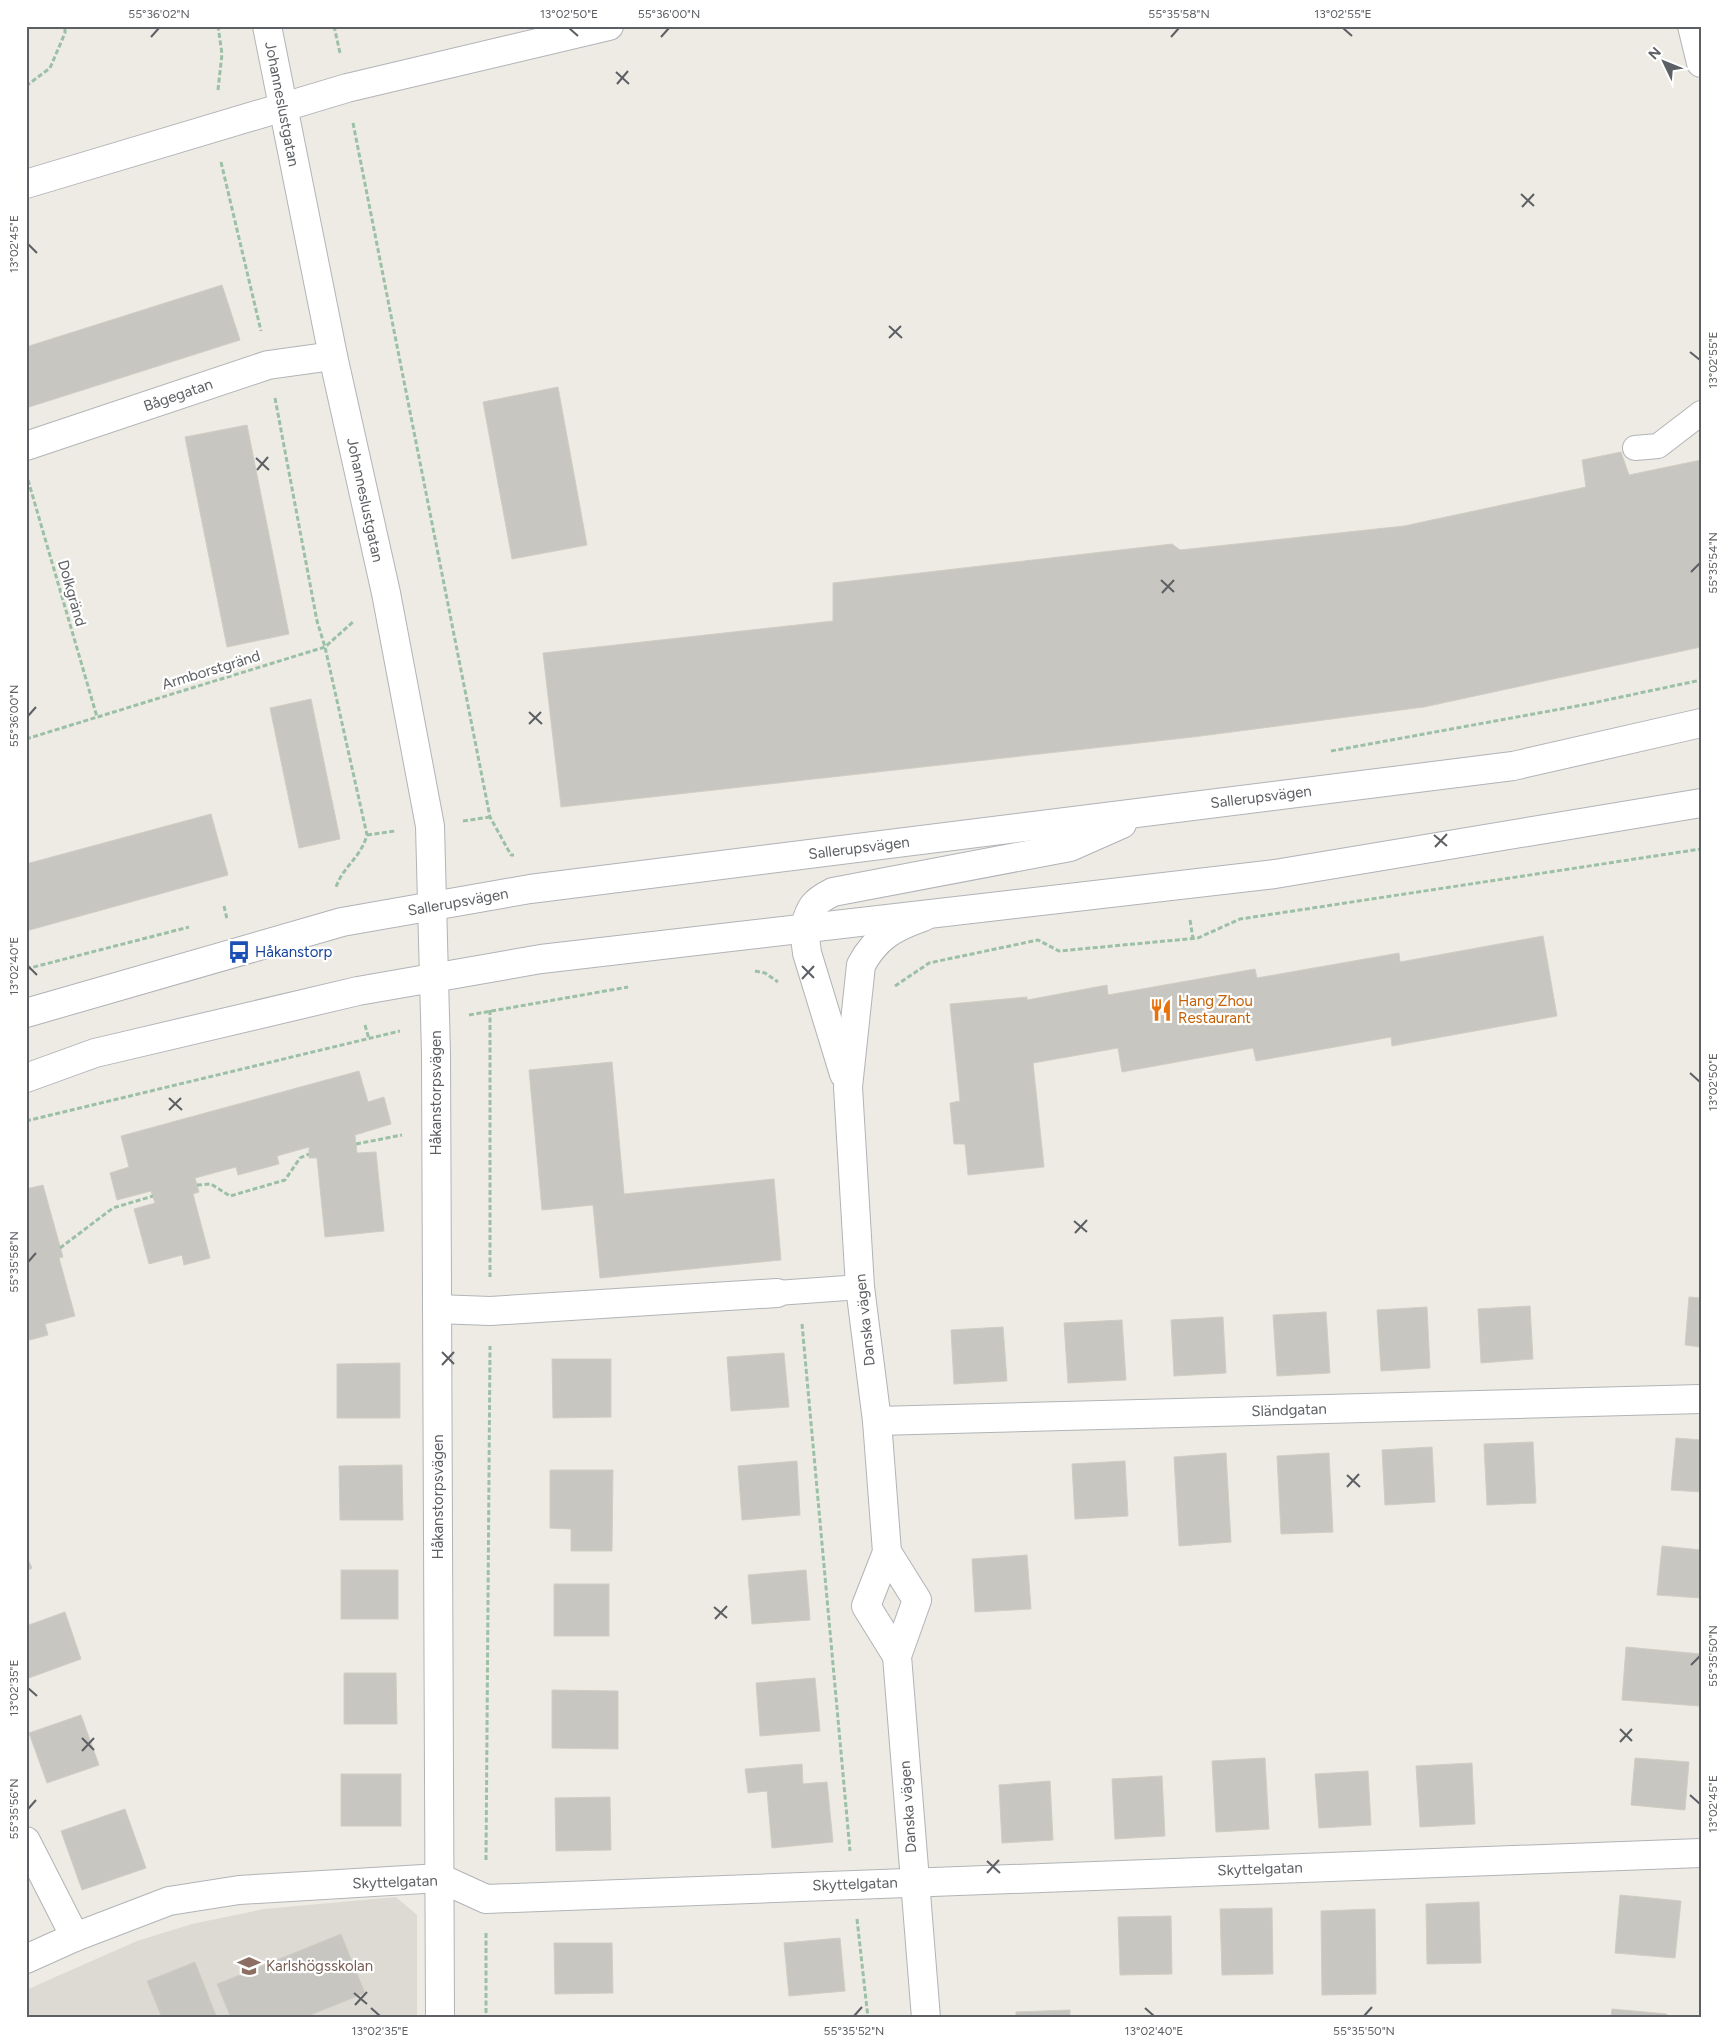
<svg xmlns="http://www.w3.org/2000/svg" width="1727" height="2044" viewBox="0 0 1727 2044" font-family="Figtree,sans-serif">
	<style>
		.education { fill: #dcdad2 }
		.building { fill: #c8c6c1; stroke: #d1cdc3 }
		.lines { fill: none; stroke-linecap: round; stroke-linejoin: round }
		.lane-casing { stroke: #b1b4b7; stroke-width: 26 }
		.street-casing { stroke: #b1b4b7; stroke-width: 30 }
		.secondary-casing { stroke: #b0b3b7; stroke-width: 30 }
		.path { stroke: #9cc0a6; stroke-width: 3; stroke-dasharray: 5 2.5; stroke-linecap: butt }
		.lane { stroke: #fff; stroke-width: 24 }
		.street { stroke: #fff; stroke-width: 28 }
		.secondary { stroke: #fff; stroke-width: 28 }
		.ticks { fill: none; stroke: #5c5f63; stroke-width: 2 }
		.labels { text-anchor: middle; stroke-width: 4.5; stroke-linejoin: round; paint-order: stroke }
		.street-label { font-size: 15px; fill: #5c5f63; stroke: #fff }
		.transit-label { font-size: 15px; fill: #164399; stroke: #fff; text-anchor: start }
		.food-label { font-size: 15px; fill: #c56008; stroke: #fff; text-anchor: start }
		.education-label { font-size: 15px; fill: #785e54; stroke: #fff; text-anchor: start }
		.neatline { fill: none; stroke: #5c5f63; stroke-width: 2 }
		.ticks-label { font-size: 12px; text-anchor: middle; fill: #5c5f63 }
	</style>
	<rect width="100%" height="100%" fill="#edebe4"/>
	<polygon class="education" points="396,1897 417,1915 417,2018 26,2018 26,1990 137,1941 192,1924 264,1909"/>
	<g class="building">
		<polygon points="222,285 240,340 26,408 26,347"/>
		<polygon points="558,387 587,545 512,559 483,402"/>
		<polygon points="247,425 289,634 227,647 185,437"/>
		<polygon points="1621,452 1629,475 1701,460 1701,647 1424,707 1193,737 561,807 543,653 833,621 833,583 1172,544 1180,550 1404,526 1586,487 1582,460"/>
		<polygon points="311,699 340,839 299,848 270,708"/>
		<polygon points="211,814 228,875 26,931 26,864"/>
		<polygon points="1543,936 1557,1016 1392,1046 1391,1037 1256,1061 1253,1048 1122,1072 1118,1048 1033,1063 1044,1167 968,1175 965,1144 954,1144 950,1103 960,1101 950,1004 1027,997 1027,1000 1107,985 1108,995 1255,969 1257,978 1399,953 1400,962"/>
		<polygon points="612,1062 624,1194 774,1179 781,1260 600,1278 593,1205 542,1210 529,1070"/>
		<polygon points="359,1071 368,1102 384,1097 391,1124 355,1135 357,1153 376,1152 384,1231 325,1237 317,1158 309,1158 309,1147 277,1156 279,1164 238,1175 236,1167 195,1178 199,1192 193,1194 210,1258 184,1265 182,1255 149,1264 134,1209 155,1203 151,1191 117,1200 110,1173 129,1167 121,1136"/>
		<polygon points="43,1185 63,1257 59,1258 75,1316 45,1324 48,1335 26,1341 26,1189"/>
		<polygon points="1689,1297 1701,1298 1701,1347 1685,1345"/>
		<polygon points="1530,1306 1533,1359 1481,1363 1478,1309"/>
		<polygon points="1427,1307 1430,1368 1381,1371 1377,1310"/>
		<polygon points="1326,1312 1330,1373 1277,1376 1273,1315"/>
		<polygon points="1223,1317 1226,1373 1174,1376 1171,1320"/>
		<polygon points="1122,1320 1126,1380 1068,1383 1064,1323"/>
		<polygon points="1003,1327 1007,1381 954,1384 951,1330"/>
		<polygon points="784,1353 789,1407 731,1411 727,1357"/>
		<polygon points="552,1359 611,1359 611,1417 553,1418"/>
		<polygon points="400,1363 400,1418 337,1418 337,1364"/>
		<polygon points="1676,1438 1701,1440 1701,1492 1671,1490"/>
		<polygon points="1533,1442 1536,1503 1487,1505 1484,1444"/>
		<polygon points="1432,1447 1435,1502 1385,1505 1382,1450"/>
		<polygon points="1226,1453 1231,1542 1179,1546 1174,1457"/>
		<polygon points="1329,1453 1333,1532 1281,1534 1277,1456"/>
		<polygon points="797,1461 800,1515 742,1520 738,1466"/>
		<polygon points="1125,1461 1128,1516 1075,1519 1072,1464"/>
		<polygon points="402,1465 403,1520 340,1520 339,1466"/>
		<polygon points="550,1470 613,1470 612,1551 571,1551 571,1529 550,1528"/>
		<polygon points="1662,1546 1701,1550 1701,1598 1657,1595"/>
		<polygon points="26,1555 32,1568 26,1571"/>
		<polygon points="1027,1555 1031,1609 975,1612 972,1559"/>
		<rect x="341" y="1570" width="57" height="49"/>
		<polygon points="806,1570 810,1620 752,1624 748,1575"/>
		<rect x="554" y="1584" width="55" height="52"/>
		<polygon points="65,1612 81,1659 26,1679 26,1626"/>
		<polygon points="1626,1647 1701,1654 1699,1706 1622,1700"/>
		<polygon points="344,1673 396,1673 397,1724 344,1724"/>
		<polygon points="815,1678 820,1731 760,1736 756,1683"/>
		<polygon points="552,1690 618,1691 618,1749 552,1748"/>
		<polygon points="81,1715 99,1765 47,1783 29,1733"/>
		<polygon points="1265,1758 1269,1829 1216,1832 1212,1761"/>
		<polygon points="1635,1758 1689,1762 1685,1810 1631,1805"/>
		<polygon points="1472,1763 1475,1824 1420,1827 1416,1766"/>
		<polygon points="802,1764 803,1784 827,1782 833,1842 772,1848 767,1791 748,1793 745,1769"/>
		<polygon points="1368,1771 1371,1825 1319,1828 1315,1774"/>
		<rect x="341" y="1774" width="60" height="52"/>
		<polygon points="1162,1776 1165,1836 1115,1839 1112,1779"/>
		<polygon points="1050,1781 1053,1840 1002,1843 999,1785"/>
		<polygon points="610,1797 611,1850 556,1851 555,1798"/>
		<polygon points="125,1809 146,1868 82,1890 61,1831"/>
		<polygon points="1620,1895 1681,1901 1675,1958 1615,1953"/>
		<polygon points="1479,1902 1481,1963 1427,1964 1426,1904"/>
		<polygon points="1272,1908 1273,1974 1222,1975 1220,1909"/>
		<polygon points="1375,1909 1376,1994 1322,1995 1321,1911"/>
		<polygon points="1171,1916 1172,1974 1120,1975 1118,1917"/>
		<polygon points="341,1934 365,1993 303,2018 231,2018 217,1984"/>
		<polygon points="840,1938 845,1991 789,1996 784,1943"/>
		<polygon points="554,1943 612,1943 613,1993 555,1994"/>
		<polygon points="195,1962 217,2018 162,2018 147,1981"/>
		<polygon points="1612,2009 1667,2014 1666,2018 1611,2018"/>
		<polygon points="1070,2010 1070,2018 1016,2018 1016,2012"/>
	</g>
	<g class="lines">
		<defs>
			<g id="lane">
				<polyline points="1635,448 1658,446 1701,413"/>
				<polyline points="777,1293 860,1287"/>
			</g>
			<g id="street">
				<polyline points="267,26 333,356 386,593 430,826 436,1054 440,2018"/>
				<polyline points="1692,26 1701,63"/>
				<polyline points="26,184 347,88 609,26"/>
				<polyline points="26,446 268,365 333,356"/>
				<polyline points="804,929 807,953 844,1074"/>
				<polyline points="437,1309 490,1311 777,1293"/>
				<polyline points="877,1421 1701,1399"/>
				<polyline points="887,1552 917,1600 897,1656 926,2018"/>
				<path d="M 897,1656 L 866,1606 L 887,1552 L 877,1421 L 860,1287 L 848,1087 L 861,965 C 876,937 894,927 923,917"/>
				<polyline points="26,1841 75,1937"/>
				<polyline points="26,1959 75,1937 169,1901 239,1890 440,1878 486,1899 1701,1853"/>
			</g>
			<g id="secondary">
				<path d="M 804,929 C 810,907 813,902 833,892 L 1070,847 L 1122,824"/>
				<polyline points="26,1013 342,922 530,889 1513,766 1701,723"/>
				<polyline points="26,1078 95,1053 358,991 541,959 1275,874 1701,803"/>
			</g>
		</defs>
		<use href="#lane" class="lane-casing"/>
		<use href="#street" class="street-casing"/>
		<use href="#secondary" class="secondary-casing"/>
		<g class="path">
			<polyline points="334,26 340,53"/>
			<polyline points="26,86 50,68 65,33 65,26"/>
			<polyline points="218,90 222,54 218,26"/>
			<polyline points="353,123 490,817 511,855 514,855"/>
			<polyline points="221,162 261,331"/>
			<path d="M 275,398 L 317,621 L 325,647 L 367,835 C 360,859 344,865 336,887"/>
			<polyline points="28,480 97,717"/>
			<polyline points="26,739 325,647 354,621"/>
			<polyline points="1331,751 1588,704 1701,680"/>
			<polyline points="463,821 490,817"/>
			<polyline points="367,835 395,831"/>
			<polyline points="224,906 227,919"/>
			<polyline points="1190,920 1193,939"/>
			<polyline points="26,969 189,927"/>
			<polyline points="755,971 765,973 778,982"/>
			<polyline points="895,986 929,963 1038,940 1059,951 1198,938 1240,919 1701,849"/>
			<polyline points="490,1010 490,1277"/>
			<polyline points="469,1015 628,987"/>
			<polyline points="365,1025 369,1039"/>
			<polyline points="26,1121 400,1031"/>
			<polyline points="356,1144 402,1135"/>
			<polyline points="197,1185 211,1184 230,1196 285,1180 300,1158 309,1154"/>
			<polyline points="60,1248 113,1208 153,1196"/>
			<polyline points="802,1324 850,1851"/>
			<polyline points="486,1860 490,1346"/>
			<polyline points="857,1919 868,2018"/>
			<polyline points="486,1933 486,2018"/>
		</g>
		<use href="#lane" class="lane"/>
		<use href="#street" class="street"/>
		<use href="#secondary" class="secondary"/>
	</g>
	<path class="ticks" d="M 569,28 L 578,36M 1343,28 L 1352,36M 151,37 L 159,28M 661,37 L 669,28M 1171,37 L 1179,28M 616,72 L 629,84M 617,84 L 628,71M 1521,194 L 1534,206M 1522,207 L 1534,194M 28,244 L 37,253M 889,326 L 902,338M 889,338 L 901,326M 1690,352 L 1700,360M 256,458 L 269,470M 257,470 L 268,457M 1691,572 L 1700,563M 1161,580 L 1174,592M 1162,593 L 1174,580M 529,712 L 542,724M 28,716 L 36,707M 529,724 L 541,712M 1434,835 L 1447,846M 1435,847 L 1447,834M 28,966 L 37,975M 802,966 L 814,978M 802,979 L 814,966M 1690,1073 L 1700,1082M 169,1098 L 182,1110M 169,1110 L 181,1098M 1074,1221 L 1087,1232M 1075,1233 L 1087,1220M 28,1262 L 36,1253M 442,1352 L 454,1364M 442,1365 L 454,1352M 1347,1475 L 1360,1487M 1347,1487 L 1359,1474M 714,1607 L 727,1618M 715,1619 L 727,1606M 1691,1665 L 1700,1656M 28,1688 L 37,1696M 1620,1729 L 1632,1741M 82,1738 L 94,1750M 1620,1742 L 1632,1729M 82,1751 L 94,1738M 1690,1795 L 1700,1804M 28,1809 L 36,1800M 987,1861 L 1000,1873M 987,1873 L 999,1860M 354,1993 L 367,2004M 355,2005 L 367,1992M 371,2008 L 380,2016M 1145,2008 L 1154,2016M 854,2016 L 862,2007M 1364,2016 L 1372,2007"/>
	<defs>
		<symbol id="bus-bare" viewBox="-9 -9 18 18"><path d="M-5-6H5V4H4V6H2V4H-2V6H-4V4H-5ZM-3.5-4V0h7V-4ZM-3.5 1.2v1.5H-2V1.2ZM2 1.2v1.5H3.5V1.2Z" fill="#1a4fb4" stroke="#fff" stroke-width="2.5" paint-order="stroke"/></symbol>
		<symbol id="restaurant-bare" viewBox="-9 -9 18 18"><path d="M-5-6h1v4h1v-4h1v4h1v-4h1v5L-1.5 .5V6h-2V.5L-5-1ZM5-6V6H3V1.5H1.5Q1.5-4 5-6Z" fill="#e8710a" stroke="#fff" stroke-width="2.5" paint-order="stroke"/></symbol>
		<symbol id="school-bare" viewBox="-9 -9 18 18"><path d="M0-5L7-2L0 1L-7-2ZM-4 1L0 2.5L4 1V4Q0 6-4 4Z" fill="#8d6e63" stroke="#fff" stroke-width="2.5" paint-order="stroke"/></symbol>
	</defs>
	<g fill-rule="evenodd">
		<use href="#bus-bare" x="223" y="936" width="32" height="32"/>
		<use href="#restaurant-bare" x="1145" y="994" width="32" height="32"/>
		<use href="#school-bare" x="233" y="1950" width="32" height="32"/>
	</g>
	<g class="labels">
		<g class="street-label">
			<text transform="translate(282 104) rotate(79)" y="5">Johanneslustgatan</text>
			<text transform="translate(178 395) rotate(-19)" y="5">Bågegatan</text>
			<text transform="translate(365 500) rotate(78)" y="5">Johanneslustgatan</text>
			<text transform="translate(72 593) rotate(74)" y="5">Dolkgränd</text>
			<text transform="translate(211 670) rotate(-17)" y="5">Armborstgränd</text>
			<text transform="translate(1261 797) rotate(-7)" y="5">Sallerupsvägen</text>
			<text transform="translate(859 848) rotate(-7)" y="5">Sallerupsvägen</text>
			<text transform="translate(458 902) rotate(-10)" y="5">Sallerupsvägen</text>
			<text transform="translate(436 1093) rotate(-90)" y="5">Håkanstorpsvägen</text>
			<text transform="translate(865 1320) rotate(-96)" y="5">Danska vägen</text>
			<text transform="translate(1289 1410) rotate(-2)" y="5">Sländgatan</text>
			<text transform="translate(438 1497) rotate(-90)" y="5">Håkanstorpsvägen</text>
			<text transform="translate(908 1807) rotate(-94)" y="5">Danska vägen</text>
			<text transform="translate(1260 1869) rotate(-2)" y="5">Skyttelgatan</text>
			<text transform="translate(395 1882) rotate(-2)" y="5">Skyttelgatan</text>
			<text transform="translate(855 1884) rotate(-2)" y="5">Skyttelgatan</text>
		</g>
		<g class="transit-label">
			<text x="255" y="957">Håkanstorp</text>
		</g>
		<g class="food-label">
			<text x="1178" y="1006">Hang Zhou<tspan x="1178" dy="17">Restaurant</tspan></text>
		</g>
		<g class="education-label">
			<text x="266" y="1971">Karlshögsskolan</text>
		</g>
	</g>
	<rect width="1727" height="2044" fill="none" stroke="#ffffff" stroke-width="55"/>
	<g transform="translate(1664 62) rotate(313)" stroke="#ffffff" stroke-width="4" paint-order="stroke">
	<path d="M0-4L9 19L0 12L-9 19Z" fill="#5c5f63"/>
	<text y="-8" font-size="14" font-weight="bold" text-anchor="middle" fill="#5c5f63">N</text>
	</g>
	<rect x="28" y="28" width="1672" height="1988" class="neatline"/>
	<g class="ticks-label">
		<text x="159" y="18">55°36'02"N</text>
		<text x="569" y="18">13°02'50"E</text>
		<text x="669" y="18">55°36'00"N</text>
		<text x="1179" y="18">55°35'58"N</text>
		<text x="1343" y="18">13°02'55"E</text>
		<text transform="translate(14 244) rotate(-90)" y="4">13°02'45"E</text>
		<text transform="translate(1713 360) rotate(-90)" y="4">13°02'55"E</text>
		<text transform="translate(1713 563) rotate(-90)" y="4">55°35'54"N</text>
		<text transform="translate(14 716) rotate(-90)" y="4">55°36'00"N</text>
		<text transform="translate(14 966) rotate(-90)" y="4">13°02'40"E</text>
		<text transform="translate(1713 1082) rotate(-90)" y="4">13°02'50"E</text>
		<text transform="translate(14 1262) rotate(-90)" y="4">55°35'58"N</text>
		<text transform="translate(1713 1656) rotate(-90)" y="4">55°35'50"N</text>
		<text transform="translate(14 1688) rotate(-90)" y="4">13°02'35"E</text>
		<text transform="translate(1713 1804) rotate(-90)" y="4">13°02'45"E</text>
		<text transform="translate(14 1809) rotate(-90)" y="4">55°35'56"N</text>
		<text x="380" y="2035">13°02'35"E</text>
		<text x="854" y="2035">55°35'52"N</text>
		<text x="1154" y="2035">13°02'40"E</text>
		<text x="1364" y="2035">55°35'50"N</text>
	</g>
</svg>
